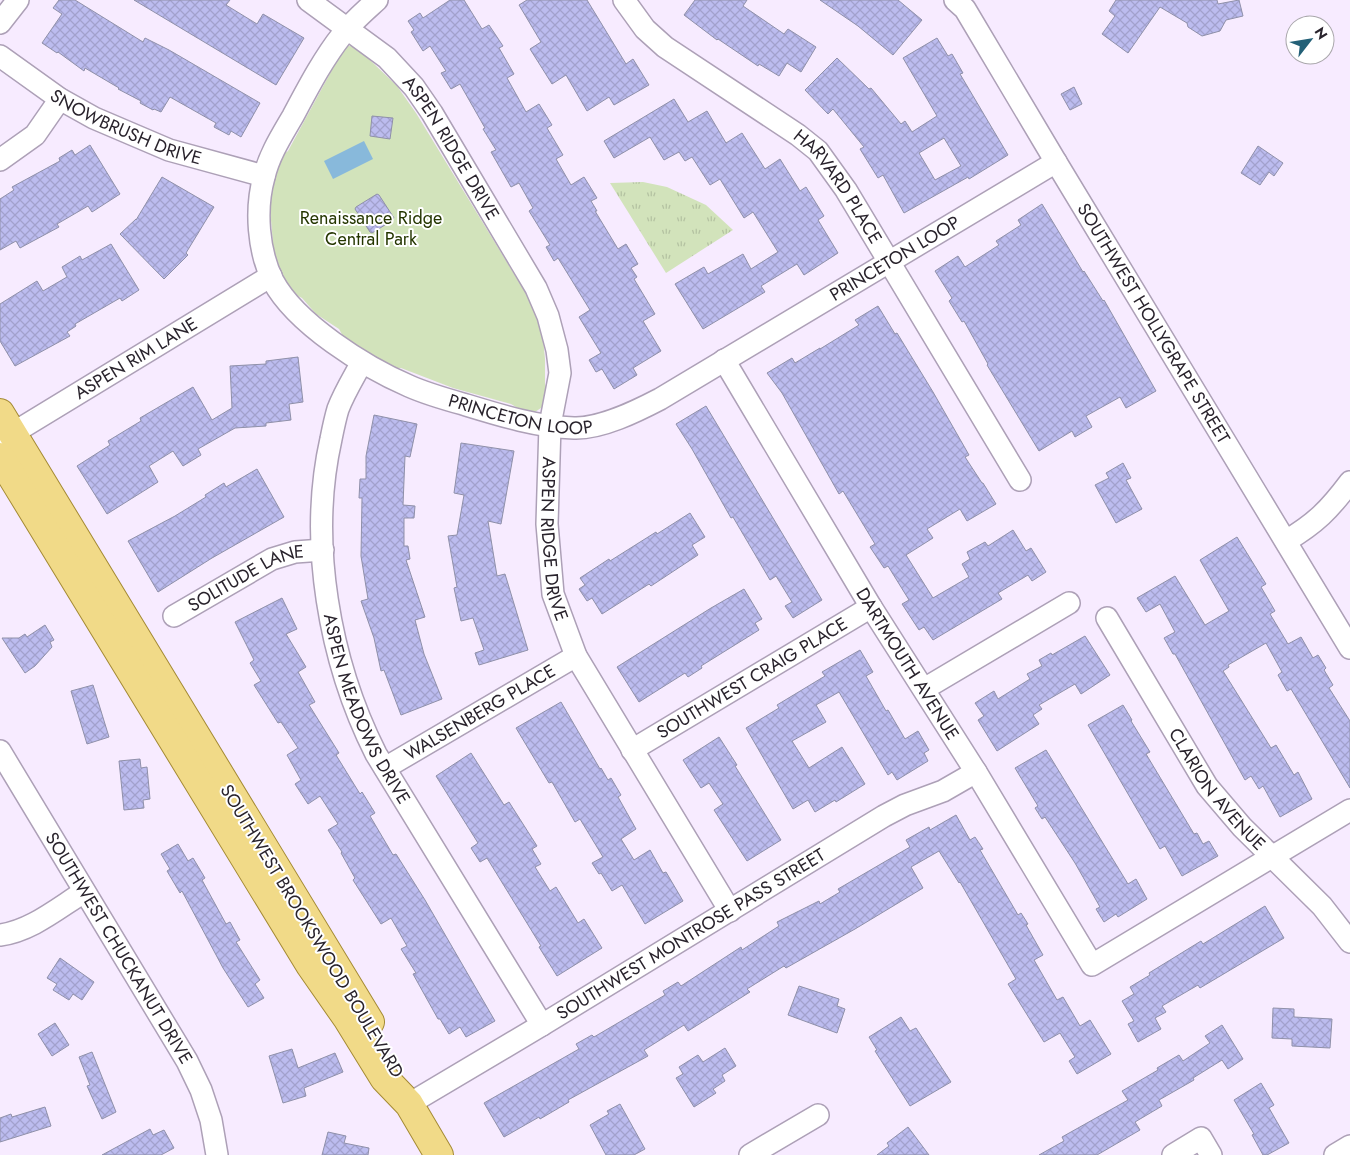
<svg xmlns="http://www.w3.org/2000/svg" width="1350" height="1155" viewBox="0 0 1350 1155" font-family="Jost,sans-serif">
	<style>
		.grass { fill: url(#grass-tufts) }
		.green { fill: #d2e3bb }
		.water { fill: #88b9db }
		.building { fill: url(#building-cross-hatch); stroke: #8f90a9; fill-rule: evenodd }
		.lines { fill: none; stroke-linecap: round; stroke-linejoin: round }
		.minor-casing { stroke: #ada0b7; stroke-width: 24 }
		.major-casing { stroke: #a48a34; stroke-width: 30 }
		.minor { stroke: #fff; stroke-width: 21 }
		.major { stroke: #f1da88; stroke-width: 28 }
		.labels { text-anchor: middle; stroke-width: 4; stroke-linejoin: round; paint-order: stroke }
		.street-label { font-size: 18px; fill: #29232c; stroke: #fff }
		.park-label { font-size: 18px; fill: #253600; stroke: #fff }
	</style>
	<defs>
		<pattern id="grass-tufts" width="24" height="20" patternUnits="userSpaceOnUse" patternTransform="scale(1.25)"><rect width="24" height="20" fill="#d2e3bb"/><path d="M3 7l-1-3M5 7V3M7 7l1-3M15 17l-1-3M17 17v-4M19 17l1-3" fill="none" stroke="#b4c2a1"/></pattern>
		<pattern id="building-cross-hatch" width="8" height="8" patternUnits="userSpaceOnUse" patternTransform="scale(1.25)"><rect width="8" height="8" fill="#bcbcef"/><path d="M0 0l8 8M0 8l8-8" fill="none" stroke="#a2a1cd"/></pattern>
	</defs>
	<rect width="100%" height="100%" fill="#f7ebff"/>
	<polygon class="grass" points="643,182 667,187 706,205 733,230 666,273 610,183"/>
	<path class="green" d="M 347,46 C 356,45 367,52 370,60 L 397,86 L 416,113 L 530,300 L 543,337 L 545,359 L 545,384 L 548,393 L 546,401 L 541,408 L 535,412 L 526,413 L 511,404 L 453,388 L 401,368 L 392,368 L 344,338 L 339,329 L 316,314 L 302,298 L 292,293 L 281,277 L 271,250 L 273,243 L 270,209 L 267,201 L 279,157 L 288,151 L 334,66 C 335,57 339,50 347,46 Z"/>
	<polygon class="water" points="364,141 373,159 333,179 324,161"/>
	<g class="building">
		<polygon points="59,0 75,0 143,42 145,38 169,50 260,103 241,137 231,131 229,135 214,127 216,123 170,97 161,112 154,109 153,110 140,103 141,101 118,89 119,88 85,68 84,71 58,52 57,53 42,43 62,14 53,8"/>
		<polygon points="134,0 230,0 226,5 257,24 263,14 304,38 276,85"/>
		<polygon points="450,0 464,0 482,29 489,25 503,46 499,48 514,74 507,78 526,112 539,104 552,125 547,128 563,155 556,159 571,185 584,177 597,198 591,201 597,211 595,211 618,249 626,244 638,264 631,268 637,277 634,279 655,314 643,321 661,351 633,368 637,375 614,389 602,369 596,372 589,360 601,353 579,317 590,310 558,258 554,261 546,247 550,245 529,211 533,208 519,183 511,187 491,152 496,150 483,129 485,128 460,84 451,89 441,73 446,71 430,46 423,51 411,32 414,30 408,21 420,13 423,18"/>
		<polygon points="527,0 587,0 626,64 633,59 649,85 614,105 609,97 587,111 566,75 552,84 530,49 541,42 519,5"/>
		<polygon points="695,0 747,0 743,6 784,34 788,29 816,47 801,72 787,63 779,76 759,64 758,66 718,39 717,40 684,15"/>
		<polygon points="820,0 898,0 922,20 893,55 858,26"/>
		<polygon points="1116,0 1217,0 1218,4 1239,0 1243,16 1226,20 1220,31 1202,36 1188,27 1187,23 1160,7 1128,53 1102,34 1115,16 1109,11"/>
		<path d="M 937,38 L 948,56 L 952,54 L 963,73 L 960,74 L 1008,155 L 969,179 L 968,177 L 904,213 L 883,175 L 878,178 L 860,149 L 864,147 L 833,109 L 828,114 L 805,90 L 837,58 L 869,89 L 871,88 L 901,124 L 905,121 L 912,132 L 937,116 L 903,58 ZM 944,138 L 961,166 L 935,180 L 919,153 Z"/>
		<polygon points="1074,87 1082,104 1070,110 1061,94"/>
		<polygon points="674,99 688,122 707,111 726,143 742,133 765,169 780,159 800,191 806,187 824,216 818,220 838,253 804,275 797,264 761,286 765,292 703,329 675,284 704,267 708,274 743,254 751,269 778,252 753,212 744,218 720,179 710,185 692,157 685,161 679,152 664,160 650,137 614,158 604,141"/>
		<polygon points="372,116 393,118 390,139 370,136"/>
		<polygon points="90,145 120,194 92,212 88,206 57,224 59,227 20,248 16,241 0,250 0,199 14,190 12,187 60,161 59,158 72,150 75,155"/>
		<polygon points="1258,146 1283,163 1274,176 1269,172 1260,185 1241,173"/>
		<polygon points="162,177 214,207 186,253 188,255 164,279 120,234 136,219 136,220"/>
		<polygon points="377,194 379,195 394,218 392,219 393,220 372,233 370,232 355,209 356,207"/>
		<polygon points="1042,204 1083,272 1084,271 1103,301 1104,300 1156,391 1126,408 1120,397 1086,416 1092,427 1075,437 1072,431 1039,451 987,365 988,364 964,321 962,322 949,301 952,298 935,271 958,256 965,267 999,245 996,241 1021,225 1018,220"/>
		<polygon points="111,244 139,290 122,301 120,298 75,324 76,326 67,332 70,336 15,366 0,341 0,304 37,281 43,291 67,277 62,267 80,256 82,260"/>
		<polygon points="878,306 895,334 897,333 933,392 969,455 965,457 982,483 983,483 996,504 967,521 960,509 927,529 933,538 906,555 933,598 969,577 962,564 970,559 967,552 985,542 988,546 1013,530 1026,551 1031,548 1046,572 1032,581 1028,575 998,593 1002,599 933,640 924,627 919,630 902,604 909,600 888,566 884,568 870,547 875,544 843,491 839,494 782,393 767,373 792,358 795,363 820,348 820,349 859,325 855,320"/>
		<polygon points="298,357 303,402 289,404 291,420 266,423 266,426 235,428 198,449 201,455 183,466 173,451 149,466 158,482 107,514 77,466 110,445 108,441 141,421 140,418 193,387 212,420 232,408 230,366 266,364 266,361"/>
		<polygon points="706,406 822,600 793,618 785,606 792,602 776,576 770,580 733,517 731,518 692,449 676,424"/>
		<polygon points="374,415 417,424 410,457 405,456 403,505 415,506 414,518 404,518 404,546 408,546 410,559 406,560 425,617 415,620 424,654 442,699 401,715 384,670 381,671 374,638 361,601 368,599 361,556 362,498 359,498 360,479 366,479 366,456"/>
		<polygon points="461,443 514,451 501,524 488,521 497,576 505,574 528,650 479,665 475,653 484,650 473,618 461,621 454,588 457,587 448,536 457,535 464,495 454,493"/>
		<polygon points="1123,463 1131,478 1126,480 1142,509 1116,523 1095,485 1109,478 1106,473"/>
		<polygon points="257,469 284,517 212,558 158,592 128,541 175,516 206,497 205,495 224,483 226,487"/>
		<polygon points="690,513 705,537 692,545 698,555 651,586 649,584 602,614 592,598 587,601 579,589 585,585 580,578 609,559 610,561 656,532 657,534"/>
		<polygon points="1237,537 1266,584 1261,587 1275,611 1270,614 1288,644 1301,637 1313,658 1318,655 1326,668 1324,670 1333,685 1329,688 1350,721 1350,788 1291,689 1287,691 1278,675 1282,672 1266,643 1228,665 1229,667 1223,671 1271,748 1276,745 1294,775 1298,772 1312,799 1280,817 1263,786 1259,789 1251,776 1245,780 1175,654 1173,654 1164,638 1175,632 1160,604 1146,612 1137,598 1175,576 1205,625 1229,611 1200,560"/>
		<polygon points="744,589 762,619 755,623 759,630 701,666 702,668 688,677 685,673 639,702 617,667 711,608"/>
		<polygon points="282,598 297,629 286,634 306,667 298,672 315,702 309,705 339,753 336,755 360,794 362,792 375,813 370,816 393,855 396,854 425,900 495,1021 466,1037 460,1027 449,1034 440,1019 438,1019 413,974 416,973 401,949 407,946 391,918 381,924 353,880 355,878 341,853 342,852 328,830 338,824 320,796 308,804 295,784 301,780 287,755 298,748 281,722 278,723 254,685 261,681 250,663 254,660 235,622"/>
		<polygon points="45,625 54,640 50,642 52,647 35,666 25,673 2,638 19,638 25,634 27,637"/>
		<polygon points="1085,636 1110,675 1081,694 1075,684 1039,705 1042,709 1033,715 1039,724 997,751 978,720 984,716 975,703 994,691 998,699 1030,679 1027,674 1042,666 1039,660 1051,653 1052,655"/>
		<polygon points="860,650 873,672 866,676 886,711 888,710 905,739 918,731 929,750 924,753 928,761 897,780 892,772 888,775 839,692 816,705 826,722 792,741 809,768 842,747 865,784 836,802 835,800 815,812 808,800 793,809 746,728 779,708 777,705 825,676 822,672"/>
		<polygon points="93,685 109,737 87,744 71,691"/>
		<polygon points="561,702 600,769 601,768 608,780 611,778 621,795 618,797 636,829 621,839 634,860 650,850 663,873 666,872 683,901 645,924 622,885 612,891 601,873 599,874 592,863 603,857 580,819 575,822 552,782 549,783 516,728"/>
		<polygon points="1123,705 1132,720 1131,721 1150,752 1146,754 1194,834 1197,833 1203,844 1209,841 1218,856 1182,876 1165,846 1160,849 1088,725"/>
		<polygon points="719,737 737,765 735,766 781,840 747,861 714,810 723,804 709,783 701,788 683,760"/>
		<polygon points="1046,750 1128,884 1136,879 1147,899 1118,917 1116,914 1104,922 1096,909 1100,907 1075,863 1045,817 1042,819 1035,808 1038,806 1015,768"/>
		<polygon points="471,753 504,805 509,802 537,846 532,849 541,864 535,867 550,891 556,887 578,923 584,919 602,948 557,976 539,947 541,946 487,858 480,862 471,848 478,843 436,776"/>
		<polygon points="140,759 141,768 147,767 150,799 143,800 144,808 124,810 119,761"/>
		<polygon points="956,815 970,840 975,837 983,849 980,850 1018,915 1021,913 1028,924 1026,925 1043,955 1034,960 1057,1000 1063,997 1080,1026 1090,1020 1111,1054 1077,1074 1069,1061 1075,1057 1060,1033 1044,1042 1008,984 1016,979 960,882 959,883 939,851 911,867 923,888 855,929 786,968 784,966 747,989 750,992 688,1031 684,1025 644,1050 648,1056 568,1100 569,1102 540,1119 539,1117 504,1137 484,1103 579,1049 576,1044 592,1035 594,1037 628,1017 665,995 663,991 678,982 681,986 741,947 742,950 779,926 777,922 819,901 820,904 840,892 838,889 910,847 906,840 929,827 930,830"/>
		<polygon points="178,844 188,861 193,858 205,878 202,880 226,924 230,922 240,940 236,942 260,980 255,984 264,998 248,1007 223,968 182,891 180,893 167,871 170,869 161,854"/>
		<polygon points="1265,906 1284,938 1200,988 1198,985 1162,1006 1166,1012 1155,1018 1161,1029 1138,1042 1128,1024 1134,1021 1122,1001 1134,994 1130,987 1150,975 1149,973 1201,941 1203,944"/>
		<polygon points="60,958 94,982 82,1000 73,994 69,1000 53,990 57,984 47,978"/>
		<polygon points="799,986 839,999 837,1006 845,1009 837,1033 788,1015"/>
		<polygon points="1273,1008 1294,1009 1294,1017 1332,1019 1330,1048 1292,1046 1292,1039 1272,1038"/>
		<polygon points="901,1017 910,1031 916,1028 951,1082 910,1106 875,1051 877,1050 869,1037"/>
		<polygon points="55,1023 69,1045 52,1056 38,1034"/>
		<polygon points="1222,1025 1243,1059 1228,1069 1222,1060 1193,1078 1194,1080 1159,1100 1162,1106 1135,1122 1140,1130 1097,1155 1039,1155 1064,1141 1062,1137 1128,1100 1122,1091 1158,1070 1157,1068 1179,1055 1183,1061 1210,1043 1205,1036"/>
		<polygon points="725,1048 736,1066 722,1075 725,1081 713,1089 716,1093 694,1107 676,1078 683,1074 679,1067 698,1055 703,1062"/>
		<polygon points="292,1049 298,1068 335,1053 343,1072 304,1088 306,1096 283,1103 269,1056"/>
		<polygon points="92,1052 116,1112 102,1119 87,1086 90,1085 79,1057"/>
		<polygon points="1261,1083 1274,1105 1269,1108 1289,1143 1267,1155 1263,1155 1252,1135 1254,1134 1234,1100"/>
		<polygon points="620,1104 645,1149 634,1155 606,1155 590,1125 609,1114 607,1111"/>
		<polygon points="45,1107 51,1126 0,1142 0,1118 11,1114 12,1117"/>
		<polygon points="908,1127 929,1155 877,1155 889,1146 887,1143"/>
		<polygon points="150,1129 153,1135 164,1130 174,1148 161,1155 102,1155"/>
		<polygon points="328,1132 346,1136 344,1143 369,1148 368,1155 322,1155"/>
	</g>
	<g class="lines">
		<defs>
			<g id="minor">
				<path id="s1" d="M 308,0 L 387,58 L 414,87 L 432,113 L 536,288 L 548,316 L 557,350 L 560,373 L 550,425 L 547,524 L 553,594 L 576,656 L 730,911"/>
				<path id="s2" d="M 377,0 C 365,11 352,22 342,35 C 323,59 308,88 293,116 C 282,135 269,155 264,177 C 255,209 258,251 273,281 C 296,324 365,367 409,386 C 427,394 445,399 463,404 C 499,415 537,427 574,428 C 601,429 637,411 660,399 L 1056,162"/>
				<path id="s3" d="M 624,0 L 645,29 L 665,47 L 798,135 L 818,151 L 846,190 L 1020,480"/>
				<path id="s4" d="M 955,0 L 965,9 L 1056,162 L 1350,648"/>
				<polyline points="0,23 18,0"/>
				<path id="s5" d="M 0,56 L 60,99 L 94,118 L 169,150 L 264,176"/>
				<polyline points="0,160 35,135 60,99"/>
				<path id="s6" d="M 724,360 L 871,607 L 976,772 L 1092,965 L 1350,810"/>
				<path id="s7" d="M 362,362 C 354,377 344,393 338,409 C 335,419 333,429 331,439 C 308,541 329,661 376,754 L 542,1025"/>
				<path id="s8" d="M 0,441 L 271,276"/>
				<path d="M 1286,541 C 1316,523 1329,510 1350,482"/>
				<path id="s9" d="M 174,616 L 272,559 L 295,552 L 323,550"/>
				<path id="s10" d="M 1107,618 L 1207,786 L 1242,827 L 1322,906 L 1350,942"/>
				<polyline points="924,689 1069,603"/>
				<path id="s11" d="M 632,750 L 871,607"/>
				<path id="s12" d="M 0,751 L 187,1061 L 201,1090 L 211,1120 L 217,1155"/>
				<path id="s13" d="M 385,768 L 576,656"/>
				<path d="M 0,935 C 31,931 58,908 84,892"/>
				<path id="s14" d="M 409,1104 L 542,1025 L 884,816 L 905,805 L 943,791 L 976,772"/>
				<polyline points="750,1155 818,1115"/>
				<polyline points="1173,1155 1201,1138 1211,1155"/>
				<polyline points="1335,1155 1350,1146"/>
			</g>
			<g id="major">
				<polyline points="0,413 370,1022"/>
				<polyline points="0,457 310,965 347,1018 384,1078 409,1104 439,1155"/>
			</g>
		</defs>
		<use href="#minor" class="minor-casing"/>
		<use href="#major" class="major-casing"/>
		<use href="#minor" class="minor"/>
		<use href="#major" class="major"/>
	</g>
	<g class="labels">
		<g class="street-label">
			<text dy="6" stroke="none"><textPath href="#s5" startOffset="146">SNOWBRUSH DRIVE</textPath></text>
			<text dy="6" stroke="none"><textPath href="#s1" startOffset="209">ASPEN RIDGE DRIVE</textPath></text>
			<text dy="6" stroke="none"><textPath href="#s3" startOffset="288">HARVARD PLACE</textPath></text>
			<text dy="6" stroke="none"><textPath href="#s2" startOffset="1029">PRINCETON LOOP</textPath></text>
			<text dy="6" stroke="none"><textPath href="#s4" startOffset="380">SOUTHWEST HOLLYGRAPE STREET</textPath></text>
			<text dy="6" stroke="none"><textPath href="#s8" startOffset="159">ASPEN RIM LANE</textPath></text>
			<text dy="6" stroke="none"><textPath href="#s2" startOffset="609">PRINCETON LOOP</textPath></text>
			<text dy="6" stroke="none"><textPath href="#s1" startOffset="629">ASPEN RIDGE DRIVE</textPath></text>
			<text dy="6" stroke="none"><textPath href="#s9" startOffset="82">SOLITUDE LANE</textPath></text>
			<text dy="6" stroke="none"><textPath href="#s6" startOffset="355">DARTMOUTH AVENUE</textPath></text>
			<text dy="6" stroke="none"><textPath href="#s11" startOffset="140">SOUTHWEST CRAIG PLACE</textPath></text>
			<text dy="6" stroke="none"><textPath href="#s7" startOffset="362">ASPEN MEADOWS DRIVE</textPath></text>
			<text dy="6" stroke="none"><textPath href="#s13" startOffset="110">WALSENBERG PLACE</textPath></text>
			<text dy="6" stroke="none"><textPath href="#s10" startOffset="204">CLARION AVENUE</textPath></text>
			<text transform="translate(312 931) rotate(59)" y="6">SOUTHWEST BROOKSWOOD BOULEVARD</text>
			<text dy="6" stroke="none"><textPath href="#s14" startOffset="329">SOUTHWEST MONTROSE PASS STREET</textPath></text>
			<text dy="6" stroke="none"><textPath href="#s12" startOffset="230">SOUTHWEST CHUCKANUT DRIVE</textPath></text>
		</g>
		<g class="park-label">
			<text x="371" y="224">Renaissance Ridge<tspan x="371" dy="21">Central Park</tspan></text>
		</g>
	</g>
	<g transform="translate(1310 40) rotate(59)"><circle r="24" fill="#ffffff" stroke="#a9a7ab"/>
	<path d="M0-4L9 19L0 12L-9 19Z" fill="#236077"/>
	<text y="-8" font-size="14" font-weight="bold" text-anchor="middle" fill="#29232c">N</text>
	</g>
</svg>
